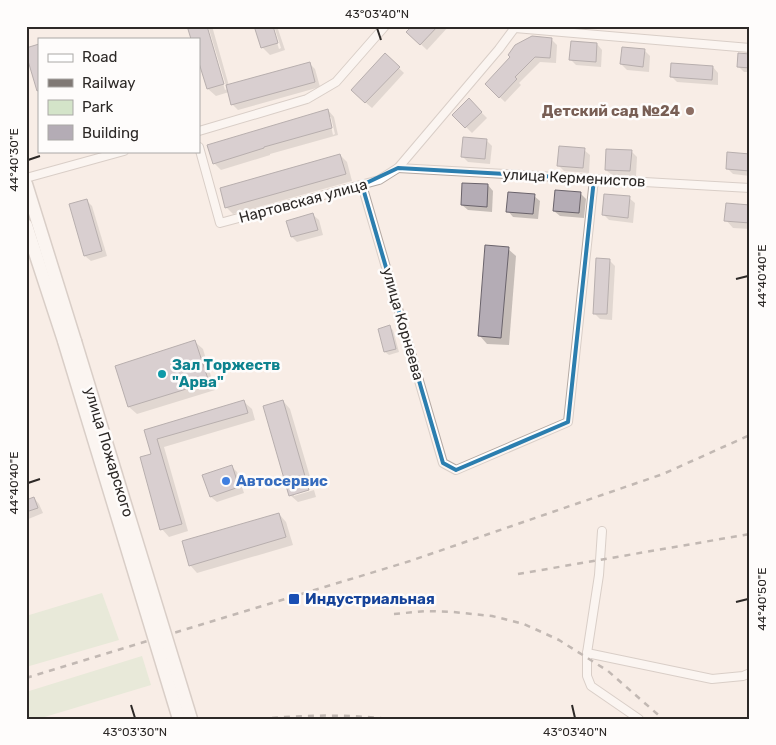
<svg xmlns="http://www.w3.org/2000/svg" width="776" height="745" viewBox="0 0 776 745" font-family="Rubik,sans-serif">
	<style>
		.green { fill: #d4e4c9 }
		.shadow { fill: #0003; fill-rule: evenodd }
		.building { fill: #b4acb5; stroke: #6a636b }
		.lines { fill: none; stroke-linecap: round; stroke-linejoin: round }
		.minor-casing { stroke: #b4a9a3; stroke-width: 10 }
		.primary-casing { stroke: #b4a9a3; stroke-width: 15 }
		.minor { stroke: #fff; stroke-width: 8 }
		.primary { stroke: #fff; stroke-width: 12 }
		.rail { stroke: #807975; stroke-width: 2.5; stroke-dasharray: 6 6; stroke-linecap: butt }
		.primary-bridge-casing { stroke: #b4a9a3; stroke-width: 15; stroke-linecap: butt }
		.primary-bridge { stroke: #fff; stroke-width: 12 }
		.marked { fill: none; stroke: #2b7eaf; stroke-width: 4; stroke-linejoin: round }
		.ticks { fill: none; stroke: #2d2927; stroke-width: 2 }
		.education-dot { fill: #8d6e63; stroke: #fefcfb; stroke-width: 2 }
		.culture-dot { fill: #0f9aa8; stroke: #fefcfb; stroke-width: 2 }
		.shop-dot { fill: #3f7fe0; stroke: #fefcfb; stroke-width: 2 }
		.transit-dot { fill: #1a4fb4; stroke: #fefcfb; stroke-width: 2 }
		.labels { text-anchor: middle; stroke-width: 5; stroke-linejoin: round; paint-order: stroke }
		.education-label { font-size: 15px; font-weight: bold; fill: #785e54; stroke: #fefcfb; text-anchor: end }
		.street-label { font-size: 15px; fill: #2d2927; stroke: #fefcfb }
		.culture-label { font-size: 15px; font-weight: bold; fill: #0d838f; stroke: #fefcfb; text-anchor: start }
		.shop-label { font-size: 15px; font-weight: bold; fill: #366cbe; stroke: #fefcfb; text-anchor: start }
		.transit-label { font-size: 15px; font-weight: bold; fill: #164399; stroke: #fefcfb; text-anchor: start }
		.neatline { fill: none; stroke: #2d2927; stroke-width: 2 }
		.ticks-label { font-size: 12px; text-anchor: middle; fill: #2d2927 }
	</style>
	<rect width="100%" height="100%" fill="#f8ede6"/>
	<g class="green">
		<polygon points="102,593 119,640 26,667 26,616"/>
		<polygon points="142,656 151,685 38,719 26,719 26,692"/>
	</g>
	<g class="shadow">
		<polygon points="206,26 225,90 227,89 208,26 212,26 229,86 309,63 315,69 320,87 238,110 233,105 229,92 216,96 208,89 199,59 199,39"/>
		<polygon points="272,26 279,49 281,48 274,26 277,26 285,50 270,55 262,47"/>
		<polygon points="413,26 449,26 427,50 408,32"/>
		<polygon points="552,40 557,45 556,63 540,62 519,83 521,85 505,102 486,84 512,57"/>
		<polygon points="597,44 602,50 601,67 576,65 570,59"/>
		<polygon points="644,50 650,56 649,72 627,70 621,64"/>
		<polygon points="750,54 750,72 744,72 738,66"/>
		<polygon points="385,55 404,73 372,108 358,96"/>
		<polygon points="713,67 718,73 718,85 677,82 672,77"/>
		<polygon points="469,100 487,118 472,133 454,115"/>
		<path d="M 328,110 L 334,117 L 338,135 L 270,154 L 270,155 L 221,170 L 214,163 ZM 329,117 L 331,117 L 335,134 L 333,135 Z"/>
		<polygon points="486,140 492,146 490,164 468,162 462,156"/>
		<polygon points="584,150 590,155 589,173 564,171 559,166"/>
		<polygon points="631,151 637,157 636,176 612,175 606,170"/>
		<polygon points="340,155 347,162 352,181 233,214 226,207"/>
		<polygon points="750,155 750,176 733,174 727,168"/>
		<polygon points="488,185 493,191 492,212 468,210 462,205"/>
		<polygon points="580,193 586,199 584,218 560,216 554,211"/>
		<polygon points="534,196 540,201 538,219 513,217 508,211"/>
		<polygon points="629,198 635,203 633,223 609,220 604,215"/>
		<polygon points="87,201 92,206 107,256 91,261 85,256 70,205"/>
		<polygon points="750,206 750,229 733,228 726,220"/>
		<polygon points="313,215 319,220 323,235 297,242 292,237"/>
		<polygon points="508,249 516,256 509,345 487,344 480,336"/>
		<polygon points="610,261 615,266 612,320 600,319 594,313"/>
		<polygon points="389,327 393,330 399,352 389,355 385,352"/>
		<polygon points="195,342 203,349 215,390 137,414 129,407 116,366"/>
		<polygon points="283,401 290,409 313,487 294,493 294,496 314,490 316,497 298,502 290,495"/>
		<polygon points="244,402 252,409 255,420 164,447 188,531 169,537 162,529 152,455 145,430"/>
		<polygon points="231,466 237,472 244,493 217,502 211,497"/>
		<polygon points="34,498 39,504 43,513 26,520 26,501"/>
		<polygon points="279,514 286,522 293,545 197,573 190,565"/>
	</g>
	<g class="building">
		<polygon points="187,26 207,26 224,84 207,89 199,63 199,39 191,39"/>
		<polygon points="254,26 273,26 278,43 261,48"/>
		<polygon points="412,26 438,26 420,45 406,32"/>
		<polygon points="532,36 552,38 550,58 535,57 515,77 517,79 499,98 485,84 510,57 508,55 515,45"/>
		<polygon points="571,41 597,43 596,62 569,60"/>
		<polygon points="39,44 39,90 37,91 26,54 26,48"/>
		<polygon points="622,47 645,49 643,67 620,64"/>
		<polygon points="385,53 400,67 365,103 351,90"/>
		<polygon points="738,53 750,54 750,68 737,67"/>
		<polygon points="310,62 315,82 231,105 226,85"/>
		<polygon points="671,63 713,66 712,80 670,77"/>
		<polygon points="469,98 482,112 465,128 452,115"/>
		<polygon points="328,109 332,128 264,147 264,148 213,164 207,145"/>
		<polygon points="463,137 487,139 485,159 461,157"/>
		<polygon points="559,146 585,148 583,168 557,166"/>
		<polygon points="606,149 632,150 630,171 605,170"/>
		<polygon points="727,152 750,154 750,171 726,169"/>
		<polygon points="340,154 346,174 225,208 220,188"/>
		<polygon points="462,183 488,184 487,207 461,205"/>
		<polygon points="555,190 581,192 579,213 553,211"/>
		<polygon points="508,192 535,194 533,214 506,212"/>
		<polygon points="604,194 630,196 628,218 602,215"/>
		<polygon points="87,199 102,251 84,256 69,204"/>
		<polygon points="726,203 750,205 750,223 724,221"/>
		<polygon points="313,213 318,230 291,237 286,221"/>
		<polygon points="485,245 509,247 501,338 478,336"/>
		<polygon points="596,258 610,259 607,314 593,314"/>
		<polygon points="390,325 396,349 384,352 378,329"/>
		<polygon points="195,340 209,382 128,407 115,366"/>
		<polygon points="244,400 248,413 157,439 182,524 160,530 140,457 151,454 144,430"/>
		<polygon points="283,400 309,490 289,496 263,406"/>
		<polygon points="232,465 239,487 210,497 202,475"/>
		<polygon points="34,497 38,508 26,512 26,500"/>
		<polygon points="279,513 286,537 189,566 182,541"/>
	</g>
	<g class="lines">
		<defs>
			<g id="minor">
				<polyline points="515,28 750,48"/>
				<polyline points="199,131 307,99 336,82 385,26"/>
				<polyline points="199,147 220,223 379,180 398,168 499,49 516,26"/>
				<polyline points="398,168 750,188"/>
				<polyline points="26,178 124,151"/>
				<polyline points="362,185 443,463 456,470 568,422 594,179"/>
				<polyline points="602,531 599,575 587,653 587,676 591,686 639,719"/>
				<polyline points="587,653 712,679 743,676 750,673"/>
			</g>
			<g id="primary">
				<polyline points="26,184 75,341"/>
				<polyline points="26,225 64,341"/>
			</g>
		</defs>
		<use href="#minor" class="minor-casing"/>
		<use href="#primary" class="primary-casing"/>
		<use href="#minor" class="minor"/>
		<use href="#primary" class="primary"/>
		<g class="rail">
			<polyline points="518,574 750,534"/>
			<polyline points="394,614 426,611 453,612 492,616 524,624 559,640 608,671 663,719"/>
			<polyline points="26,678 410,561 663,474 750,435"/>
			<path d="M 260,719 C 303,715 346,714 388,719"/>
		</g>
		<defs>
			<g id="primary-bridge">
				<polyline points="64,341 179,719"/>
				<polyline points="75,341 191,719"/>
			</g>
		</defs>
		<use href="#primary-bridge" class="primary-bridge-casing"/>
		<use href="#primary-bridge" class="primary-bridge"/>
	</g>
	<path d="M0 0H776V745H0ZM 398,168 L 594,179 L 568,422 L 456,470 L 443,463 L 362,185 Z" fill="#f8ede6" fill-opacity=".55" fill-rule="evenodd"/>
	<path class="marked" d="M 398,168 L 594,179 L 568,422 L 456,470 L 443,463 L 362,185 Z"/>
	<path class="ticks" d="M 377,28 L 381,40M 28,160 L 40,156M 736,279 L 748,276M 28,483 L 40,479M 736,602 L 748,599M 131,705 L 135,718M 572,705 L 575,718"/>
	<circle class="education-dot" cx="690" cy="111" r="5"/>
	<circle class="culture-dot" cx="162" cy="374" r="5"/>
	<circle class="shop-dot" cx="226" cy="481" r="5"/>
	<rect class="transit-dot" x="288" y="593" width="12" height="12" rx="2.5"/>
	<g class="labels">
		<g class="education-label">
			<text x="680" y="116">Детский сад №24</text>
		</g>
		<g class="street-label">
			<text transform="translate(574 178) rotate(3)" y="5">улица Керменистов</text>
			<text transform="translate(303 201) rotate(-15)" y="5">Нартовская улица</text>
			<text transform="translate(403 324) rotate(74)" y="5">улица Корнеева</text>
			<text transform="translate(109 452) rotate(73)" y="5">улица Пожарского</text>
		</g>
		<g class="culture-label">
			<text x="172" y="370">Зал Торжеств<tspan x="172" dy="17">"Арва"</tspan></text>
		</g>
		<g class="shop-label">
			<text x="236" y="486">Автосервис</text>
		</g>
		<g class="transit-label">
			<text x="305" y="604">Индустриальная</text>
		</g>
	</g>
	<rect width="776" height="745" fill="none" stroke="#fefcfb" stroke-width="55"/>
	<rect x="38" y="38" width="162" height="115" fill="#fefcfb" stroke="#aaa8a6"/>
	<rect x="48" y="54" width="25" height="8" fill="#ffffff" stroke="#aaa8a6"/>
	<text x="82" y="62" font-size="15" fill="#2d2927">Road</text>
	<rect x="48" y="79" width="25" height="8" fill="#807975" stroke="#aaa8a6"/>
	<text x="82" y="88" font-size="15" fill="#2d2927">Railway</text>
	<rect x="48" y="100" width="25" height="15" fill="#d4e4c9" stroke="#aaa8a6"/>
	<text x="82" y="112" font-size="15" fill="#2d2927">Park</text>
	<rect x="48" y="125" width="25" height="15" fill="#b4acb5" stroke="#aaa8a6"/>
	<text x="82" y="138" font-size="15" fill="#2d2927">Building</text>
	<rect x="28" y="28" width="720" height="690" class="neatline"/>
	<g class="ticks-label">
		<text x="377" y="18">43°03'40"N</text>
		<text transform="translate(14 160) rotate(-90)" y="4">44°40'30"E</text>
		<text transform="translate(762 276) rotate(-90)" y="4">44°40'40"E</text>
		<text transform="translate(14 483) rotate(-90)" y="4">44°40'40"E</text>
		<text transform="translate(762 599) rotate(-90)" y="4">44°40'50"E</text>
		<text x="135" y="736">43°03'30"N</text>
		<text x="575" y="736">43°03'40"N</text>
	</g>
</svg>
